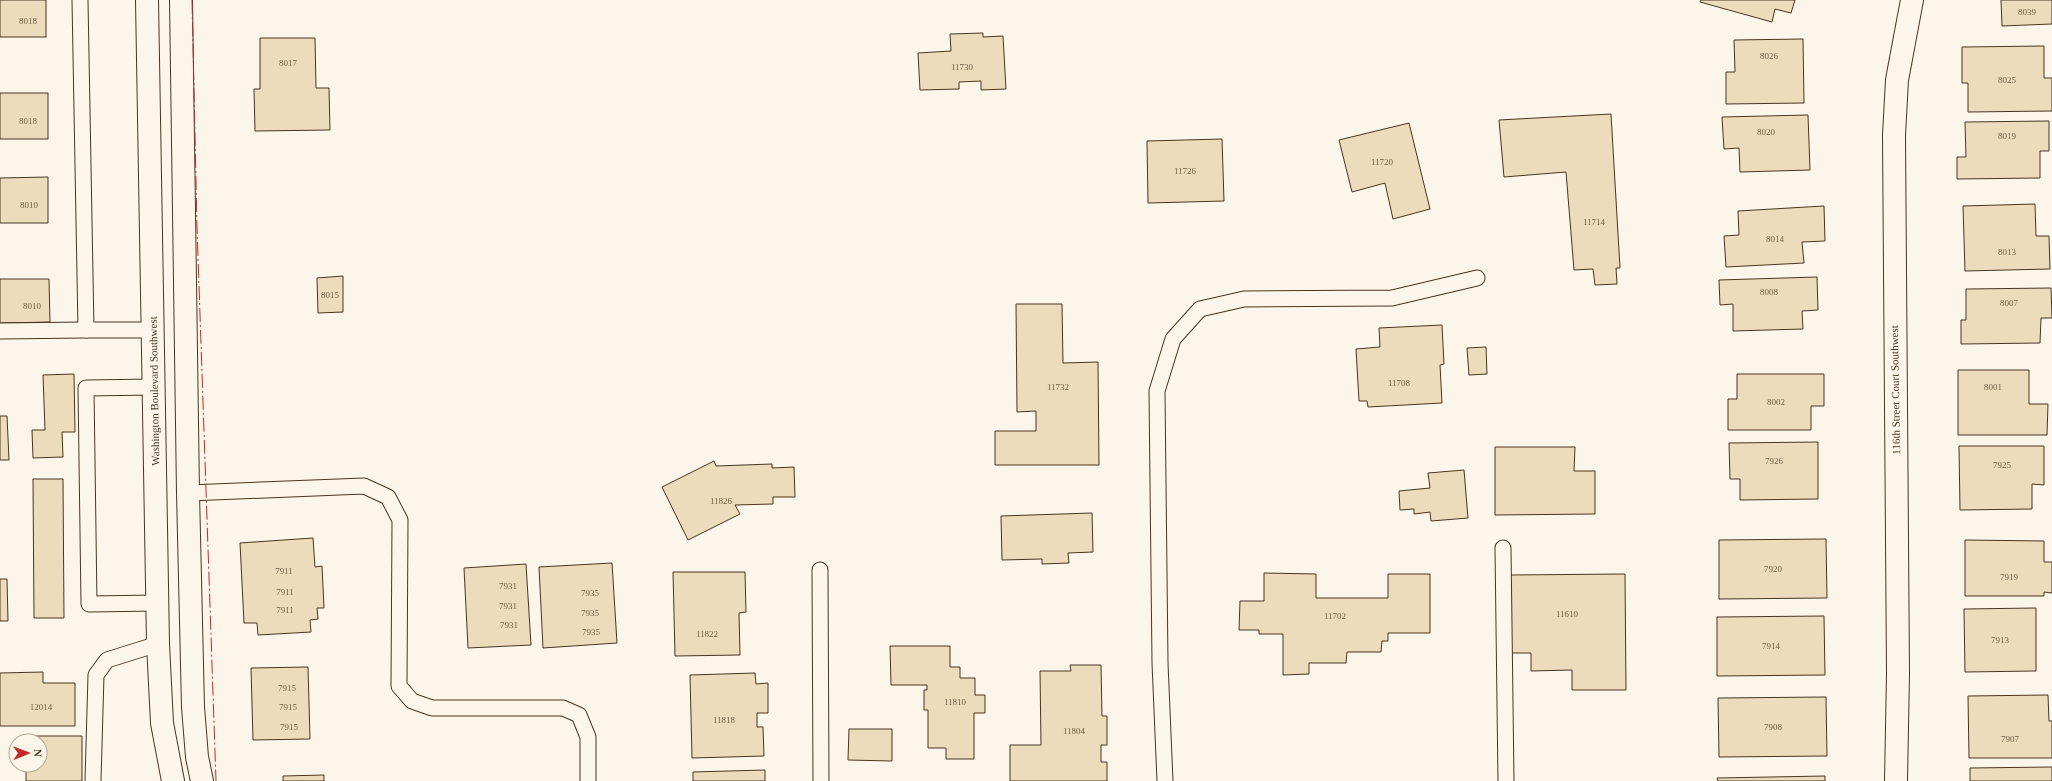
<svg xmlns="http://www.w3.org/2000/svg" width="2052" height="781" viewBox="0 0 2052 781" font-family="'Times New Roman',serif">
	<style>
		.building { fill: #ecdcbc; stroke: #4a3520 }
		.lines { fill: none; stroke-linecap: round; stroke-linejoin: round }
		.service-casing { stroke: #4a3520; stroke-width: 17 }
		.minor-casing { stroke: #4a3520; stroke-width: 24 }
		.secondary-casing { stroke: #4a3520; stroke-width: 24 }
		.service { stroke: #fbf6e9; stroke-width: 15 }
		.minor { stroke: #fbf6e9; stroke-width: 22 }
		.secondary { stroke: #fbf6e9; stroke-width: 22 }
		.power { stroke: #c62828; stroke-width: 1; stroke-dasharray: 14 3 2 3; stroke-linecap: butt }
		.labels { text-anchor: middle; stroke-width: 3; stroke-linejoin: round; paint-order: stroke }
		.number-label { font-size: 9px; fill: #725f47 }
		.street-label { font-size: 11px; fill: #4a3520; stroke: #fbf6e9 }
	</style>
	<rect width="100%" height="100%" fill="#fbf6e9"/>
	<g class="building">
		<rect x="0" y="0" width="46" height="37"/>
		<polygon points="1701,0 1795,0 1791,13 1775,9 1772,22 1700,2"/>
		<polygon points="2001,0 2052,0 2052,24 2002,26"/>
		<polygon points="983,33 983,37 1003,36 1006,89 981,90 981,81 959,82 959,89 920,90 918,53 951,51 950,34"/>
		<polygon points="260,38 315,38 316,88 329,88 330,130 255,131 254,89 260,89"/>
		<polygon points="1803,39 1804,103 1726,104 1726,72 1735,72 1734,40"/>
		<polygon points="2044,46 2044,78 2052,78 2052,111 1968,112 1968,83 1962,83 1962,47"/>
		<rect x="0" y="93" width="48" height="46"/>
		<polygon points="1611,114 1620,268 1616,268 1617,284 1595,285 1593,269 1574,270 1566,172 1504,177 1499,120"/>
		<polygon points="1808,115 1810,170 1740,172 1739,148 1724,149 1722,117"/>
		<polygon points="2049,121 2049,151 2040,151 2040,178 1957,179 1957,157 1966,157 1965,122"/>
		<polygon points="1409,123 1430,209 1393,219 1385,183 1352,192 1339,140"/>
		<polygon points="1222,139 1224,201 1148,203 1147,141"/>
		<polygon points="48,177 48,223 0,223 0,178"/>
		<polygon points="2035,204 2036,236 2049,236 2050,269 1965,271 1963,206"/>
		<polygon points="1824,206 1825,241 1802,242 1804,263 1726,267 1724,236 1739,235 1738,211"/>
		<polygon points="343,276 343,312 318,313 317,278"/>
		<polygon points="1817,277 1818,310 1802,311 1803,329 1733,331 1733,304 1720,305 1719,280"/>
		<polygon points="0,279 49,279 50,322 0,323"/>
		<polygon points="2051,288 2052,318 2041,318 2040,343 1961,344 1961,320 1966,320 1966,289"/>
		<polygon points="1016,304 1062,304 1063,363 1098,362 1099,465 995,465 995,431 1036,431 1036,411 1017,412"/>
		<polygon points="1442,325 1444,364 1440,365 1442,403 1368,407 1367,401 1359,401 1356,349 1380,347 1379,328"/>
		<polygon points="1486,347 1487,374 1469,375 1467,348"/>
		<polygon points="1958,370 2029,370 2029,404 2048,404 2047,435 1958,435"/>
		<polygon points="74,374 75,432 62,432 63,457 33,458 32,430 45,430 43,375"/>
		<polygon points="1737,374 1824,374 1824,406 1811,406 1811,430 1728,430 1728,399 1737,399"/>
		<polygon points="0,416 7,416 9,460 0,460"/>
		<polygon points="1818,442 1818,499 1740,500 1740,479 1730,479 1729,443"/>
		<polygon points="1959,446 2044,446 2044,485 2032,484 2032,509 1960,510"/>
		<polygon points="1495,447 1575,447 1574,471 1595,471 1595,514 1495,515"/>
		<polygon points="714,461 716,466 772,464 772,468 794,467 795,497 773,497 773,504 735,505 740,514 688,540 662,487"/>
		<polygon points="1464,470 1468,518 1431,521 1430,512 1414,514 1414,509 1400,510 1399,491 1430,488 1428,473"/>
		<polygon points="33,479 63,479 64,618 34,618"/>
		<polygon points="1092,513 1093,552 1068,553 1069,563 1042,564 1042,559 1002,560 1001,516"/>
		<polygon points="313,538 315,567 322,566 324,608 317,608 318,619 310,620 311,632 258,635 257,623 244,623 240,543"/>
		<polygon points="1826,539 1827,598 1719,599 1719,540"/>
		<polygon points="1965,540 2044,541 2044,562 2052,562 2052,593 2044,592 2044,596 1965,596"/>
		<polygon points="612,563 617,643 543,648 539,567"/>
		<polygon points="526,564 531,645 468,648 464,568"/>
		<polygon points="673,572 745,572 746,612 739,613 740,655 675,656"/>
		<polygon points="1264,573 1316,574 1316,598 1388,598 1388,574 1430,574 1430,633 1388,633 1388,641 1382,641 1381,652 1347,652 1346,663 1309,663 1309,674 1283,675 1283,634 1259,634 1259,630 1239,630 1240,601 1264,601"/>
		<polygon points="1625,574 1626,690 1572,690 1572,670 1531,671 1531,653 1509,653 1509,575"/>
		<polygon points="0,579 7,579 8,621 0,621"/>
		<polygon points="2036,608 2036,671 1965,672 1964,609"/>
		<polygon points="1824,616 1825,675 1717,676 1717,617"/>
		<polygon points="890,646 950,646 950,667 960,667 960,678 975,678 975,695 985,695 985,713 974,713 974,759 946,759 946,748 928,748 928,710 924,710 924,690 927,690 927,685 891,685"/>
		<polygon points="1070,665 1101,665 1102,716 1107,716 1107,745 1101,745 1101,762 1107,762 1107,781 1010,781 1010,745 1041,745 1040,671 1071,671"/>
		<polygon points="308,667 310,739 253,740 251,668"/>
		<polygon points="43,672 43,683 75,683 75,726 0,726 0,673"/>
		<polygon points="755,673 756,684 768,683 768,713 757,713 757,727 763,727 764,756 692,758 690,675"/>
		<polygon points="2048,695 2049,721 2052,721 2052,758 1969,758 1968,696"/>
		<polygon points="1826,697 1827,756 1719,757 1718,698"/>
		<polygon points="849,729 892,729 892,761 848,760"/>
		<polygon points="26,736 82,736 82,781 26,781 26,765 40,765 40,741 26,741"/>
		<polygon points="2052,767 2052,781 1970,781 1970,768"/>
		<polygon points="765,770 765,781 693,781 693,772"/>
		<polygon points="324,775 324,781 283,781 283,776"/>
		<polygon points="1825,776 1825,781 1718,781 1717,778"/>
	</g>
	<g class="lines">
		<defs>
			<g id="service">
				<polyline points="80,0 86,330 153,330"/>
				<polyline points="0,331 86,330"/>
				<polyline points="154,387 86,388 89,604 157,603"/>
				<polyline points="188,493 364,486 388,497 400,520 399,686 412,701 432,708 563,708 579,715 588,737 588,781"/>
				<polyline points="1503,548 1506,781"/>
				<polyline points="820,570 821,781"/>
				<polyline points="93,781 96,675 107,660 158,644"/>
				<polyline points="1165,781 1160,663 1157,391 1173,339 1200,309 1244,299 1392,298 1477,278"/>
			</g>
			<polyline id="minor" points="1896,781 1898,674 1894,135 1897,80 1912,0"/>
			<g id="secondary">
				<polyline points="147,0 158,644 162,723 173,781"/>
				<polyline points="181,0 188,493 193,707 197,757 202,781"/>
			</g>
		</defs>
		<use href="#service" class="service-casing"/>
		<use href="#minor" class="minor-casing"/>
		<use href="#secondary" class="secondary-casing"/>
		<use href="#service" class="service"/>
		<use href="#minor" class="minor"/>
		<use href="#secondary" class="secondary"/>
		<polyline class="power" points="192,0 197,227 216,781"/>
	</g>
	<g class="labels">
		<g class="number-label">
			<text x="2027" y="15">8039</text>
			<text x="28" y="24">8018</text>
			<text x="1769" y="59">8026</text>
			<text x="288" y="66">8017</text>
			<text x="962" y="70">11730</text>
			<text x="2007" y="83">8025</text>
			<text x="28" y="124">8018</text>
			<text x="1766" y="135">8020</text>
			<text x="2007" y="139">8019</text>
			<text x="1382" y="165">11720</text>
			<text x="1185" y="174">11726</text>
			<text x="29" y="208">8010</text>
			<text x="1594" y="225">11714</text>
			<text x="1775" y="242">8014</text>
			<text x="2007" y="255">8013</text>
			<text x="1769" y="295">8008</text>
			<text x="330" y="298">8015</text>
			<text x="2009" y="306">8007</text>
			<text x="32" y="309">8010</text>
			<text x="1399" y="386">11708</text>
			<text x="1058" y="390">11732</text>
			<text x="1993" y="390">8001</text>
			<text x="1776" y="405">8002</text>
			<text x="1774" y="464">7926</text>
			<text x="2002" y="468">7925</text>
			<text x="721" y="504">11826</text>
			<text x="1773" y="572">7920</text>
			<text x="284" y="574">7911</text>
			<text x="2009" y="580">7919</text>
			<text x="508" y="589">7931</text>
			<text x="285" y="595">7911</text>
			<text x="590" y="596">7935</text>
			<text x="508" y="609">7931</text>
			<text x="285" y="613">7911</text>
			<text x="590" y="616">7935</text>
			<text x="1567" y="617">11610</text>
			<text x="1335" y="619">11702</text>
			<text x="509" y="628">7931</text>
			<text x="591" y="635">7935</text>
			<text x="707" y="637">11822</text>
			<text x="2000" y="643">7913</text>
			<text x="1771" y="649">7914</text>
			<text x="287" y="691">7915</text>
			<text x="955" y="705">11810</text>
			<text x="41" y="710">12014</text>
			<text x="288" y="710">7915</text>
			<text x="724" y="723">11818</text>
			<text x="289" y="730">7915</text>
			<text x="1773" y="730">7908</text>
			<text x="1074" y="734">11804</text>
			<text x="2010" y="742">7907</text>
		</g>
		<g class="street-label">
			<text transform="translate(1895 390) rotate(-91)" y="4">116th Street Court Southwest</text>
			<text transform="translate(154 391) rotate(-91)" y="4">Washington Boulevard Southwest</text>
		</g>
	</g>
	<g transform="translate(28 753) rotate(89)"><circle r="19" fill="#fbf6e9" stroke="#b4a999"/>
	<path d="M0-3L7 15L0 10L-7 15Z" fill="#c62828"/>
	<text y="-6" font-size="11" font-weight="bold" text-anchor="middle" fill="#4a3520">N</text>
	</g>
</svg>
